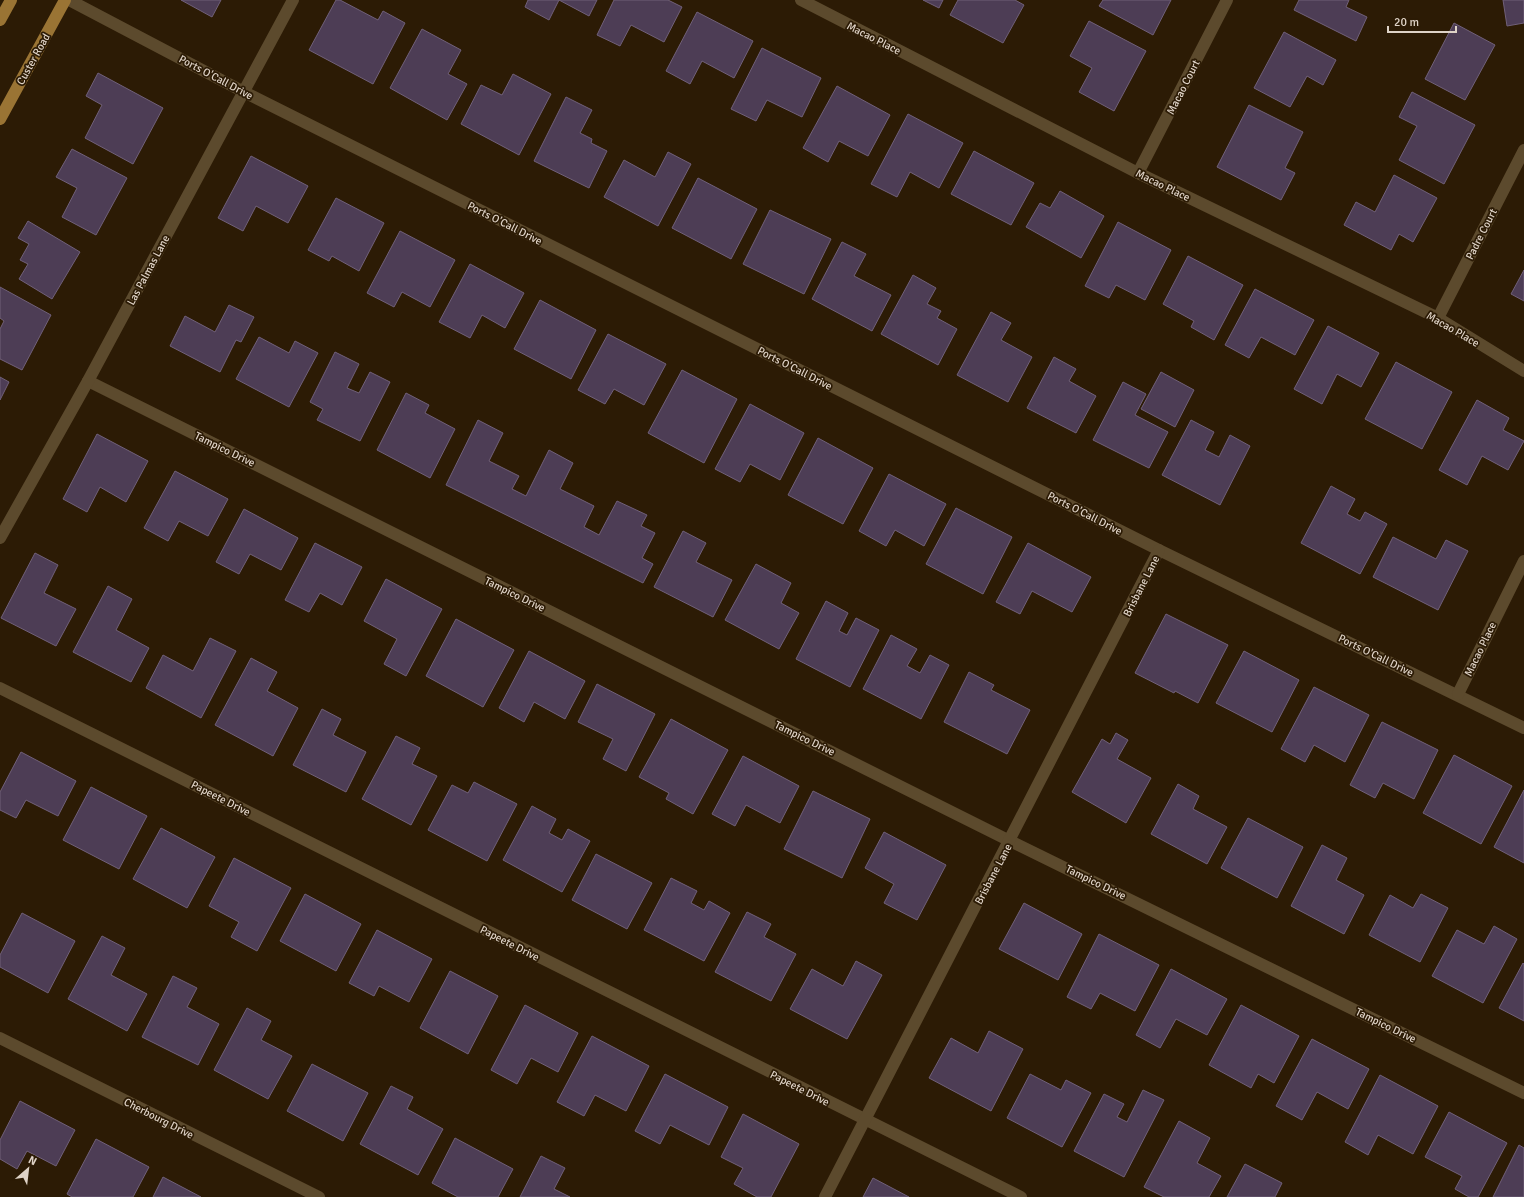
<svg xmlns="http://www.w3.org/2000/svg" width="1524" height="1197" viewBox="0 0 1524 1197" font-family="Signika,sans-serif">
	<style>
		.building { fill: #4d3d55; stroke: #706079 }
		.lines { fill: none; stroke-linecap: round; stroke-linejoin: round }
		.minor { stroke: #5c4a2d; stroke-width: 12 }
		.primary { stroke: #9a7434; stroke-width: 12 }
		.labels { text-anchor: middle; stroke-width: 3.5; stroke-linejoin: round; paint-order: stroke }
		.street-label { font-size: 11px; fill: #dfd3c7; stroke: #2c1b05 }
	</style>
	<rect width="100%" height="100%" fill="#2c1b05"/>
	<g class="building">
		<polygon points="181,0 221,0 212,17"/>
		<polygon points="336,0 340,0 378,20 383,11 405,23 373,84 309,50"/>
		<polygon points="528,0 597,0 589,16 559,0 549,20 525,7"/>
		<polygon points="614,0 668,0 682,7 664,42 631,25 620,46 597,35"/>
		<polygon points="923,0 943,0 939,8"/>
		<polygon points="958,0 1015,0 1024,5 1003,43 950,15"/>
		<polygon points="1103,0 1171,0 1153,35 1099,6"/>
		<polygon points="1299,0 1349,0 1346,7 1367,17 1356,41 1294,10"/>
		<polygon points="1503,0 1524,0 1524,23 1507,26"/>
		<polygon points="697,12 753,41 734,78 702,61 690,84 666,71"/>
		<polygon points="1089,21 1146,51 1114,111 1079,92 1092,68 1070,56"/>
		<polygon points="1454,23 1495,45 1465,100 1425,79"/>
		<polygon points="422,29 461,50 448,74 467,84 447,120 390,88"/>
		<polygon points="1284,32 1336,60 1323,85 1307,76 1290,107 1254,88"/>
		<polygon points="762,48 821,78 802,117 767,100 756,121 731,109"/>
		<polygon points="98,73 163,108 133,164 85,138 102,105 86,96"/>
		<polygon points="513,74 551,94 519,155 461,124 481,85 502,95"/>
		<polygon points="837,86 890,115 868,156 839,141 828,162 803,148"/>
		<polygon points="1412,92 1475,125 1444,184 1399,160 1417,126 1399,117"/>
		<polygon points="566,97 592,110 580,133 592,139 591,143 607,151 589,188 534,161"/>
		<polygon points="1249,105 1303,132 1285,168 1295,173 1281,200 1217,167"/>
		<polygon points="908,114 963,143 939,188 910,172 897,197 871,184"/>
		<polygon points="72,149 127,178 96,235 62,217 77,188 56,177"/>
		<polygon points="974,151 1034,183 1011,225 951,194"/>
		<polygon points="668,152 691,164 658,226 604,197 624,160 655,177"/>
		<polygon points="251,156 308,186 288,223 256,206 243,231 218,218"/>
		<polygon points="1394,175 1437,198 1413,242 1399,234 1391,250 1344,225 1356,202 1375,212"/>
		<polygon points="698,178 757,209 731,259 672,228"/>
		<polygon points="1060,191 1104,216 1081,258 1026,227 1040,203 1050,208"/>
		<polygon points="336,198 384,223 359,271 332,256 329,261 308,250"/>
		<polygon points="770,210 831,239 804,294 743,264"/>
		<polygon points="28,221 80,252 52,299 19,279 28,264 20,260 29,244 18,238"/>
		<polygon points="1118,222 1171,250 1145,300 1116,285 1109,298 1085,286"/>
		<polygon points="400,231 455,260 430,307 402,292 394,307 367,293"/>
		<polygon points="842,242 866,254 854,276 891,295 872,331 812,299"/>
		<polygon points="1188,256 1243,285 1214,340 1191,327 1194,321 1163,304"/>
		<polygon points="470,264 524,293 505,328 482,315 470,338 439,322"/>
		<polygon points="1524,270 1524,301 1511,294"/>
		<polygon points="913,275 936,288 927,304 941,311 937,318 957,329 938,365 881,334"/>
		<polygon points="0,287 51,315 22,370 0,359 0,329 4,321 0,318"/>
		<polygon points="1255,289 1314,320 1295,355 1261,337 1249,358 1225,345"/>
		<polygon points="540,300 596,330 571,379 514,349"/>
		<polygon points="229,305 254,317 241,342 236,340 220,372 170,346 185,316 215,332"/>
		<polygon points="991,312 1011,323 1001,340 1032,357 1008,402 957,375"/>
		<polygon points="1328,326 1379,353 1361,387 1337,374 1322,404 1294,389"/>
		<polygon points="608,334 666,364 644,405 614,389 605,404 578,390"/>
		<polygon points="259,337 289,353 295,341 318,353 289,407 236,379"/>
		<polygon points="335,352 359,364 347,388 359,393 370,372 390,382 360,441 317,420 323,409 310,402"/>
		<polygon points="1054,357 1076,369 1069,381 1096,396 1076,433 1027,408"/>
		<polygon points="1396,362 1452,392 1422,449 1365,419"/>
		<polygon points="682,370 737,399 704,463 648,433"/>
		<polygon points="1161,372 1194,390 1175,427 1141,409"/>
		<polygon points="0,377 9,382 0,400"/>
		<polygon points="1123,382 1146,394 1135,415 1168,432 1149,468 1093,440"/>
		<polygon points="406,393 429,405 425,413 455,429 430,478 377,450"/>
		<polygon points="1477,400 1509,418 1503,430 1524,441 1508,470 1482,456 1467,485 1439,470"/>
		<polygon points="750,404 804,433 780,480 750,464 740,482 715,469"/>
		<polygon points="478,420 503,433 489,461 519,476 512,489 526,496 549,450 573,463 560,489 594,506 584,527 599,535 617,501 647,515 641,526 655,533 642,558 653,564 643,583 446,485"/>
		<polygon points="1191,420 1214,432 1205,450 1219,457 1230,435 1250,446 1220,505 1162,475"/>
		<polygon points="97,434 148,461 126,502 100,487 87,512 63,499"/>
		<polygon points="818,438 873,468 843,524 788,495"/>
		<polygon points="175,471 228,499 208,536 179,521 168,541 144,528"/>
		<polygon points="889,474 946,504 924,546 895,530 886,546 859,531"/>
		<polygon points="1331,486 1355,499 1347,514 1360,521 1365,512 1387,524 1360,574 1301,543"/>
		<polygon points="956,508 1012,537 983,594 926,564"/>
		<polygon points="244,509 298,538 281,570 250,554 239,574 216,562"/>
		<polygon points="683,531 706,543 696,562 732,580 713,617 654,587"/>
		<polygon points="1393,537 1436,559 1446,540 1468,551 1438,610 1373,577"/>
		<polygon points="315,543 362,567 342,605 320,593 309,612 285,600"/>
		<polygon points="1028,543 1091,577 1072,612 1032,591 1020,614 996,602"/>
		<polygon points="35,553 58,565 44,593 76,609 56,646 1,618"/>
		<polygon points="756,564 791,583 781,603 799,613 779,649 725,620"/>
		<polygon points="386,579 442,609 406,676 384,664 397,639 364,621"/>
		<polygon points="108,586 132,599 116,630 149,648 131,682 73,652"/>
		<polygon points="826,601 848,613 839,631 847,635 856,618 879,630 850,687 796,659"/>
		<polygon points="1166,614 1228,645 1198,703 1175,691 1174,693 1135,673"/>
		<polygon points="456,619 514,650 483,707 426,676"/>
		<polygon points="891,635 917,649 907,666 920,673 930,655 949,665 921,719 863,689"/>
		<polygon points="210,638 236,651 201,718 146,688 163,655 193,671"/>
		<polygon points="529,651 585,681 565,719 534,702 524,722 499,708"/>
		<polygon points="1244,651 1299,680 1272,732 1216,703"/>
		<polygon points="251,658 277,672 267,691 298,708 273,756 215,725"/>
		<polygon points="969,672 994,685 991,690 1030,710 1007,754 944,722"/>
		<polygon points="597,684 655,714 626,771 603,759 613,739 578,722"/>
		<polygon points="1314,687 1369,715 1345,762 1314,745 1305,762 1281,749"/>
		<polygon points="322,709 341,719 333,735 366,752 346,792 293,765"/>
		<polygon points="671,719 728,750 693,814 666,799 669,793 639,777"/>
		<polygon points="1382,722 1438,750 1414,799 1383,783 1375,798 1350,785"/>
		<polygon points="1116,733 1128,740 1117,759 1151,778 1126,823 1072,792 1102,739 1110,744"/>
		<polygon points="396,736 420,748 412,764 437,776 411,825 362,799"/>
		<polygon points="21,752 76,781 58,816 26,800 16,818 0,810 0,792"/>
		<polygon points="1454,755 1512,786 1481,844 1423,813"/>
		<polygon points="743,756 799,786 780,823 746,805 735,826 712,814"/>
		<polygon points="474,782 517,804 487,861 428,830 452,785 468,793"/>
		<polygon points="1178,784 1199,796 1193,809 1227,827 1207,864 1151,834"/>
		<polygon points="91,787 147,816 119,869 63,840"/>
		<polygon points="1524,790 1524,863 1494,847"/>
		<polygon points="813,791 870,819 842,878 784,849"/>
		<polygon points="532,806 556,819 549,833 562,840 568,829 590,841 562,892 503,860"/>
		<polygon points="1248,818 1303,847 1277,898 1221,868"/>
		<polygon points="161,828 215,857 187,908 133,879"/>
		<polygon points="884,832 946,865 917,920 884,903 894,884 865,868"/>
		<polygon points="1322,845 1347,858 1336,880 1364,895 1344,934 1291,906"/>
		<polygon points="596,854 652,883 627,929 572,900"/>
		<polygon points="234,858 291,888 257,951 231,937 239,922 209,906"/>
		<polygon points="671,878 697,891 691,903 704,910 709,901 730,913 704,961 644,930"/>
		<polygon points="305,894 361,924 336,971 280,941"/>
		<polygon points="1421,894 1448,908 1420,962 1369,935 1390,895 1413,908"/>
		<polygon points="1024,903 1082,934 1058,980 999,949"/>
		<polygon points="747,912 771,924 764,937 796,954 771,1001 715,972"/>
		<polygon points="22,913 75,941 48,993 0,967 0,955"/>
		<polygon points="1494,926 1517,939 1483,1003 1432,976 1457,930 1484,944"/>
		<polygon points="377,930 432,959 409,1002 379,986 374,996 349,983"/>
		<polygon points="1099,934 1159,965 1135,1011 1100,993 1091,1009 1067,997"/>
		<polygon points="102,936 125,948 111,975 147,994 127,1031 68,999"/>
		<polygon points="856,961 882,975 847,1039 790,1009 812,969 843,986"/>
		<polygon points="1523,963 1524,964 1524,1021 1499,1008"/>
		<polygon points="1171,969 1227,999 1207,1035 1176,1019 1160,1048 1136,1035"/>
		<polygon points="450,971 498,996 468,1054 420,1028"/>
		<polygon points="173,976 197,988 187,1007 219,1024 198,1065 142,1037"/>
		<polygon points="525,1005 578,1033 558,1072 531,1058 517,1084 491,1070"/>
		<polygon points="1241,1005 1299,1036 1274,1083 1258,1074 1251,1088 1209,1065"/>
		<polygon points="247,1008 271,1021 261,1040 292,1056 268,1099 214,1070"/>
		<polygon points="989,1031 1023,1049 991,1111 929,1078 951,1038 978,1053"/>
		<polygon points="592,1036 649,1066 626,1111 595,1095 584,1116 557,1102"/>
		<polygon points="1312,1039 1369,1069 1348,1109 1317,1092 1302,1120 1276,1106"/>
		<polygon points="312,1064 368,1093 343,1141 287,1111"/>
		<polygon points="665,1074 728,1107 709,1145 670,1125 660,1144 635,1131"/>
		<polygon points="1030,1074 1061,1090 1066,1080 1091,1093 1062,1147 1007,1118"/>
		<polygon points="1380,1075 1438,1106 1413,1154 1378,1135 1368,1155 1345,1142"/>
		<polygon points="391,1086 413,1097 407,1109 443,1129 418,1175 360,1144"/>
		<polygon points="1143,1090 1164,1100 1124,1177 1074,1151 1104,1094 1124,1104 1117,1117 1127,1122"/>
		<polygon points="20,1101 75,1130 56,1166 27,1151 17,1169 0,1159 0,1140"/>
		<polygon points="1449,1112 1507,1143 1478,1197 1469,1197 1455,1189 1462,1176 1425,1157"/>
		<polygon points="743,1114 799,1144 771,1197 757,1197 734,1184 743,1168 721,1157"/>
		<polygon points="1179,1121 1210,1138 1197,1163 1221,1176 1209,1197 1164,1197 1144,1187"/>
		<polygon points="455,1138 513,1169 498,1197 458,1197 432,1183"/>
		<polygon points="96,1139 149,1167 133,1197 72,1197 67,1194"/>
		<polygon points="1519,1145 1524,1148 1524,1197 1493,1197"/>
		<polygon points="541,1156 565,1168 554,1189 570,1197 520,1197"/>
		<polygon points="1245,1164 1282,1183 1275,1197 1227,1197"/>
		<polygon points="163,1177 201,1197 153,1197"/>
		<polygon points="873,1178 909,1197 863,1197"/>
	</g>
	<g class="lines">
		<g class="minor">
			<polyline points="69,0 244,92 1159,550 1524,728"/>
			<polyline points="801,0 1138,173 1438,318 1524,371"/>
			<polyline points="1138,173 1227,0"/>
			<polyline points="1438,318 1524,150"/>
			<polyline points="88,381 1010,841 1524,1093"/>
			<polyline points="0,538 88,381 293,0"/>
			<polyline points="0,688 1021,1197"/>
			<polyline points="1458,694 1524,561"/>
			<polyline points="0,1038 319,1197"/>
			<polyline points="825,1197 1159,550"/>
		</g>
		<g class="primary">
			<polyline points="0,20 11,0"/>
			<polyline points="0,119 65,0"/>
		</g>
	</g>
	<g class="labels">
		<g class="street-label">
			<text transform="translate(874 38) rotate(27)" y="4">Macao Place</text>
			<text transform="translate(33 59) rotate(-61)" y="4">Custer Road</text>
			<text transform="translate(216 77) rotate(28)" y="4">Ports O'Call Drive</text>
			<text transform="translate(1183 87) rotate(-63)" y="4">Macao Court</text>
			<text transform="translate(1163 185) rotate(26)" y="4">Macao Place</text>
			<text transform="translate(505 223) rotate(27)" y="4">Ports O'Call Drive</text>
			<text transform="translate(1481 234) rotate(-63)" y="4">Padre Court</text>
			<text transform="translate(148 270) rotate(-62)" y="4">Las Palmas Lane</text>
			<text transform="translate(1453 329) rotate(30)" y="4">Macao Place</text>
			<text transform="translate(795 368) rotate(27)" y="4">Ports O'Call Drive</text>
			<text transform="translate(225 449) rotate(26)" y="4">Tampico Drive</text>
			<text transform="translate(1085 513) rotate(27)" y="4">Ports O'Call Drive</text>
			<text transform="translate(1141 586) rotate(-63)" y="4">Brisbane Lane</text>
			<text transform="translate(515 594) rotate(26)" y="4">Tampico Drive</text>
			<text transform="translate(1480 649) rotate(-64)" y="4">Macao Place</text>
			<text transform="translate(1376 655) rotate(26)" y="4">Ports O'Call Drive</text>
			<text transform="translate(805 738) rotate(26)" y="4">Tampico Drive</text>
			<text transform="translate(221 798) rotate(27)" y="4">Papeete Drive</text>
			<text transform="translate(993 874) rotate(-62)" y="4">Brisbane Lane</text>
			<text transform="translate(1096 882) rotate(26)" y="4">Tampico Drive</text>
			<text transform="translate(510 943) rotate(27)" y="4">Papeete Drive</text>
			<text transform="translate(1386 1025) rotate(26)" y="4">Tampico Drive</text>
			<text transform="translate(800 1088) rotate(27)" y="4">Papeete Drive</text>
			<text transform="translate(159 1118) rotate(27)" y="4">Cherbourg Drive</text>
		</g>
	</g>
	<g transform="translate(28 1169) rotate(28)" stroke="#2c1b05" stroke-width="3" paint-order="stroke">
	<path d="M0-3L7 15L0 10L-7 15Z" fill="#dfd3c7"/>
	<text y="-6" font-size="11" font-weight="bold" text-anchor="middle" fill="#dfd3c7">N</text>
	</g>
	<path d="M1388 26v6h68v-6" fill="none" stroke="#dfd3c7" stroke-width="2"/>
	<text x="1394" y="26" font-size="12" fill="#dfd3c7" stroke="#2c1b05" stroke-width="3" paint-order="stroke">20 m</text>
</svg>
